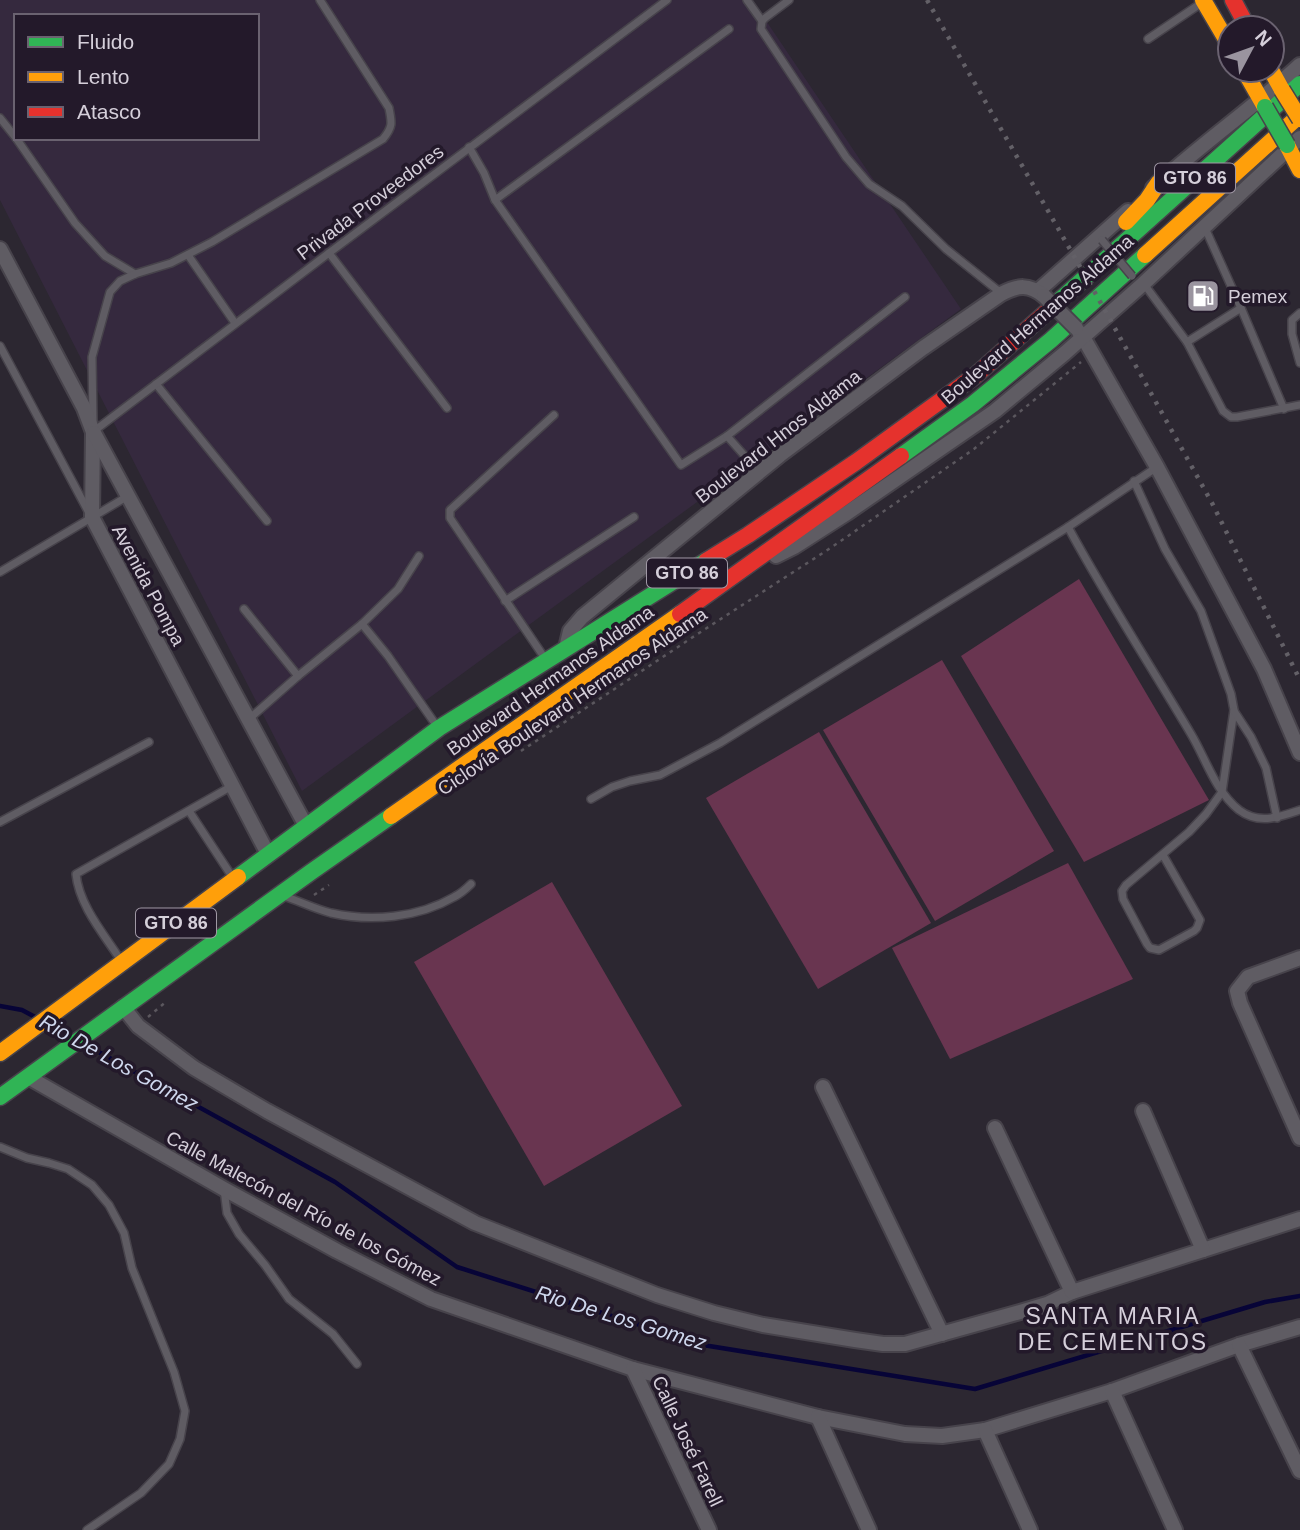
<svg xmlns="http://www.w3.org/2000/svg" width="1300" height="1530" viewBox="0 0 1300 1530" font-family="Helvetica,sans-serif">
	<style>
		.built { fill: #35293e; fill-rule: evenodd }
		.green { fill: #693550 }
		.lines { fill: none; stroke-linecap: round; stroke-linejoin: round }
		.stream { stroke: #070437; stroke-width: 4.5 }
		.lane-casing { stroke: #47434b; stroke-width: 10 }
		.street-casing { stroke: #47434b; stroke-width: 18 }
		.fast-casing { stroke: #47434b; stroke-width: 19 }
		.slow-casing { stroke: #47434b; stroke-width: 19 }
		.jam-casing { stroke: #47434b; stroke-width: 19 }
		.path { stroke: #5b575e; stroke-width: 2.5; stroke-dasharray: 3.5 5; stroke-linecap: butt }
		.lane { stroke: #5f5c63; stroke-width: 7 }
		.street { stroke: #5f5c63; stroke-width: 14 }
		.fast { stroke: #30b455; stroke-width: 16 }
		.slow { stroke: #ff9f0a; stroke-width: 16 }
		.jam { stroke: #e5322d; stroke-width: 16 }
		.rail { stroke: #636067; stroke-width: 4.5; stroke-dasharray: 3.5 7; stroke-linecap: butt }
		.lane-bridge-casing { stroke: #47434b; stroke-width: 10; stroke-linecap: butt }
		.street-bridge-casing { stroke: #47434b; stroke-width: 18; stroke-linecap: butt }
		.fast-bridge-casing { stroke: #47434b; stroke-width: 19; stroke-linecap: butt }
		.slow-bridge-casing { stroke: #47434b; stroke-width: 19; stroke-linecap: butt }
		.lane-bridge { stroke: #5f5c63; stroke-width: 7 }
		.street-bridge { stroke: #5f5c63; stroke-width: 14 }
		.fast-bridge { stroke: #30b455; stroke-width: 16 }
		.slow-bridge { stroke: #ff9f0a; stroke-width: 16 }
		.labels { text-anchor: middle; stroke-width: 7; stroke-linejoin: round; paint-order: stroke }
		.shield { fill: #23192a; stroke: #a098a5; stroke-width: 2 }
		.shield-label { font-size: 18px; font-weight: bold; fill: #d5cfda }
		.street-label { font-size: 19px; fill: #d5cfda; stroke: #23192a }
		.poi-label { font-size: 19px; fill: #d5cfda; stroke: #23192a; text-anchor: start }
		.water-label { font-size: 21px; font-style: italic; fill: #ced7ed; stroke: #23192a }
		.quarter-label { font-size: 23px; letter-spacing: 2px; fill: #d5cfda; stroke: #23192a }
	</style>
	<rect width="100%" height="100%" fill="#2c2731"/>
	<path class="built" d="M 0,0 L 752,0 L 961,309 L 302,791 L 0,200 ZM 16,16 L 257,16 L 257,138 L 16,138 Z"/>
	<g class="green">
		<polygon points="1079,579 1209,800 1084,862 961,656"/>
		<polygon points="942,660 1054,851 935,921 823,730"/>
		<polygon points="819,732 931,923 818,989 706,798"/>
		<polygon points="1068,863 1133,979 950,1059 892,948"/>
		<polygon points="552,882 682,1106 544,1186 414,962"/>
	</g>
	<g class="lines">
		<g class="stream">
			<polyline points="0,1006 22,1010 35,1017"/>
			<polyline points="49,1025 72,1038"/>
			<polyline points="86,1045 335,1182 457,1267 703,1345 975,1389 1265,1302 1300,1296"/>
		</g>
		<defs>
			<g id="lane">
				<polyline points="747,0 762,21"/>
				<polyline points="789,0 765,18 762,21 761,29 846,157 869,184 902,206 946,249 1001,293"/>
				<polyline points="729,29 495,200 681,465 727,436 905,297"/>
				<polyline points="1148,39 1200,4"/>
				<polyline points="0,118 16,138"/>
				<polyline points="16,138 75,223 105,256 135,274"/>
				<polyline points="469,147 484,173 495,200"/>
				<polyline points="1205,228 1241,308 1284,409"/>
				<polyline points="329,253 447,408"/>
				<polyline points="188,255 235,323"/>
				<polyline points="1144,284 1187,342 1223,411 1231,417 1237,417 1300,405"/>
				<polyline points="1300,313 1292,320 1292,334 1300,363"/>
				<polyline points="1187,342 1241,308"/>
				<polyline points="0,346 88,511"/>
				<polyline points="156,384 267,521"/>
				<path d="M 93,421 L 92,357 L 110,292 L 120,281 L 135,274 L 171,263 L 212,242 L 383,139 C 393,127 392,123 389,108 L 320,0"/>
				<polyline points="94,431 329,253 667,0"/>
				<polyline points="727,436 759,472"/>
				<path d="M 1157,467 L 1068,527 C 1106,597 1150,665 1191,734 C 1206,759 1215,791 1239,810 C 1259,825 1279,817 1300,810"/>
				<polyline points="1134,481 1165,549 1201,611 1231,694 1234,710 1222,792 1206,814 1189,832 1126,885 1122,891 1123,899 1147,944 1150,948 1159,950 1194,931 1197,928 1200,920 1163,855"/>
				<polyline points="0,572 128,496"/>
				<polyline points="505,601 634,517"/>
				<polyline points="244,609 298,676 362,624 398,589 419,556"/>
				<polyline points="362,624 388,656 436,725"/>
				<polyline points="544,657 450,518 450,510 554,415"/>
				<polyline points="1234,711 1251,737 1266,768 1277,818"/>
				<polyline points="249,719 298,676"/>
				<polyline points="591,799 612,787 630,781 660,775 720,743 1068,527"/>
				<polyline points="189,811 233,878"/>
				<polyline points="0,822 149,742"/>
				<path d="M 284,896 C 299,901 315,909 331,913 C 371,922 418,918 454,897 C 460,894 466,889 471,884"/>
				<path d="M 120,959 C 103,933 79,905 76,874 L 232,786"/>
				<polyline points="0,1147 27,1158 49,1163 68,1169 92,1185 109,1205 124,1233 132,1268 174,1372 185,1411 180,1439 169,1464 141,1493 87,1530"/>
				<polyline points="224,1189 227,1213 239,1234 265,1265 289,1299 333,1334 357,1364"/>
			</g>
			<g id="street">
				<path d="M 1153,188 C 1200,145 1253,108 1300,65"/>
				<polyline points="0,249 84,408 93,432 92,517 268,854"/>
				<polyline points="1038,291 1128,211"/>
				<polyline points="1079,332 1083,337 1157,467 1264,669 1300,753"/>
				<polyline points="94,433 306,826"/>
				<polyline points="776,556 794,547 847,513 995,411 1065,353 1143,284 1300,138"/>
				<path d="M 566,648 L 570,631 L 582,617 L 780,455 L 923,348 L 1001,294 C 1018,285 1029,284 1044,296"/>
				<polyline points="1300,958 1248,977 1237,991 1240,1003 1300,1138"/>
				<polyline points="123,1007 138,1026 194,1068 267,1111 475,1223 657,1295 714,1313 763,1325 855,1340 883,1344 905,1344 1020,1312 1047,1304 1072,1292 1300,1219"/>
				<polyline points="28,1077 224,1189 337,1251 431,1299 633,1369 818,1417 905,1434 942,1436 985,1430 1112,1391 1239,1345 1300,1327"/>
				<polyline points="823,1087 942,1334"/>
				<polyline points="1143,1111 1203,1250"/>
				<polyline points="995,1128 1072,1292"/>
				<polyline points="1239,1345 1300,1471"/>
				<polyline points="633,1369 709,1530"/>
				<polyline points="1112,1391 1175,1530"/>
				<polyline points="818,1417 869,1530"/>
				<polyline points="985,1430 1030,1530"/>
			</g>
			<g id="fast">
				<polyline points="1050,309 1300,84"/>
				<polyline points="901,456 973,404 1051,340 1145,255"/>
				<polyline points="238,877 439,728 706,561"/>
				<polyline points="0,1097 311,872 391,816"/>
			</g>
			<g id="slow">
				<polyline points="1203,0 1230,46"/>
				<polyline points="1244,70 1265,107"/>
				<polyline points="1271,70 1282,90"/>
				<polyline points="1287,145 1300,170"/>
				<polyline points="1126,222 1147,200 1159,182"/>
				<polyline points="1145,255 1300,115"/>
				<polyline points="391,816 680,614"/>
				<polyline points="0,1053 238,877"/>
			</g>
			<g id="jam">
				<polyline points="1233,0 1248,28"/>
				<polyline points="706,561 748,535 856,462 976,375 1050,309"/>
				<polyline points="680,614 901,456"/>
			</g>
		</defs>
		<use href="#lane" class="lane-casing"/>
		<use href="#street" class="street-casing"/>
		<use href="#fast" class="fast-casing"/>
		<use href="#slow" class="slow-casing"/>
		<use href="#jam" class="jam-casing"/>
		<g class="path">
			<polyline points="521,751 696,635 832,547 974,449 1081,362"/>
			<polyline points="314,895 329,885"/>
			<polyline points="148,1017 167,1001"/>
		</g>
		<use href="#lane" class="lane"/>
		<use href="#street" class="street"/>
		<use href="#fast" class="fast"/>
		<use href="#slow" class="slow"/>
		<use href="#jam" class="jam"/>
		<polyline class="rail" points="927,0 1102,305 1212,503 1300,680"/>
		<defs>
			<polyline id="lane-bridge" points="1102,240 1132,276"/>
			<polyline id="street-bridge" points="1044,296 1076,328"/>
			<polyline id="fast-bridge" points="1265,107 1287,145"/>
			<polyline id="slow-bridge" points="1282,90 1300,119"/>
		</defs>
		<use href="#lane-bridge" class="lane-bridge-casing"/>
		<use href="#street-bridge" class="street-bridge-casing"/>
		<use href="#fast-bridge" class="fast-bridge-casing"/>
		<use href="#slow-bridge" class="slow-bridge-casing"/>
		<use href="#lane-bridge" class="lane-bridge"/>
		<use href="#street-bridge" class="street-bridge"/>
		<use href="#fast-bridge" class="fast-bridge"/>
		<use href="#slow-bridge" class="slow-bridge"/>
	</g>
	<defs>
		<symbol id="fuel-square" viewBox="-11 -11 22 22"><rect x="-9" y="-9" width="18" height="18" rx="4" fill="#9a949f" stroke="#23192a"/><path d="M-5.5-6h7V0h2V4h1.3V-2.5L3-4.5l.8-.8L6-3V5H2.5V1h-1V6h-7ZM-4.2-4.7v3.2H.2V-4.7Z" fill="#fff"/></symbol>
	</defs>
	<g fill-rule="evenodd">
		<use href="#fuel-square" x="1184" y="277" width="38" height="38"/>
	</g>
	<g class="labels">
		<g class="shield">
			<rect x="1155" y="163.5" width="80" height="29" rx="5"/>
			<rect x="647" y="558.5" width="80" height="29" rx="5"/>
			<rect x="136" y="908.5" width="80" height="29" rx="5"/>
		</g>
		<g class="shield-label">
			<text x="1195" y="184">GTO 86</text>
			<text x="687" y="579">GTO 86</text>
			<text x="176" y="929">GTO 86</text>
		</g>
		<g class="street-label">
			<text transform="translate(370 202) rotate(-37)" y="7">Privada Proveedores</text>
			<text transform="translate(1037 319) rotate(-41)" y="7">Boulevard Hermanos Aldama</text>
			<text transform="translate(778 436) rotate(-38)" y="7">Boulevard Hnos Aldama</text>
			<text transform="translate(149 585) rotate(62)" y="7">Avenida Pompa</text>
			<text transform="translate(550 680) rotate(-35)" y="7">Boulevard Hermanos Aldama</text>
			<text transform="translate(572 701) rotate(-34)" y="7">Ciclovía Boulevard Hermanos Aldama</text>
			<text transform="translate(304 1208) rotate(28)" y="7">Calle Malecón del Río de los Gómez</text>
			<text transform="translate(688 1441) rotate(65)" y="7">Calle José Farell</text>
		</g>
		<g class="poi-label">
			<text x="1228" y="303">Pemex</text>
		</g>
		<g class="water-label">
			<text transform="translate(119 1063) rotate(29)" y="7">Rio De Los Gomez</text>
			<text transform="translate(621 1318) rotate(17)" y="7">Rio De Los Gomez</text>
		</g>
		<g class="quarter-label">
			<text x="1113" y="1324">SANTA MARIA<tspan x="1113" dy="26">DE CEMENTOS</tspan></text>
		</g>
	</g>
	<rect x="14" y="14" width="245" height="126" fill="#23192a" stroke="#6a6270" stroke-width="2"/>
	<rect x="28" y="37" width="35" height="10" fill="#30b455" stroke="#6a6270" stroke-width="2"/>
	<text x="77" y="49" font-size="21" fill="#d5cfda">Fluido</text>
	<rect x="28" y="72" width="35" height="10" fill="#ff9f0a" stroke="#6a6270" stroke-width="2"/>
	<text x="77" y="84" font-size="21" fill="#d5cfda">Lento</text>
	<rect x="28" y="107" width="35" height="10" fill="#e5322d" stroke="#6a6270" stroke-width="2"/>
	<text x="77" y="119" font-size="21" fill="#d5cfda">Atasco</text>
	<g transform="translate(1251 49) rotate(49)"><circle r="33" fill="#23192a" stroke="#6a6270" stroke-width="2"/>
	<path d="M0-5L12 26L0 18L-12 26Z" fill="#9a949f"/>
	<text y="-10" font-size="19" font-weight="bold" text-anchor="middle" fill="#d5cfda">N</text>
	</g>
</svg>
